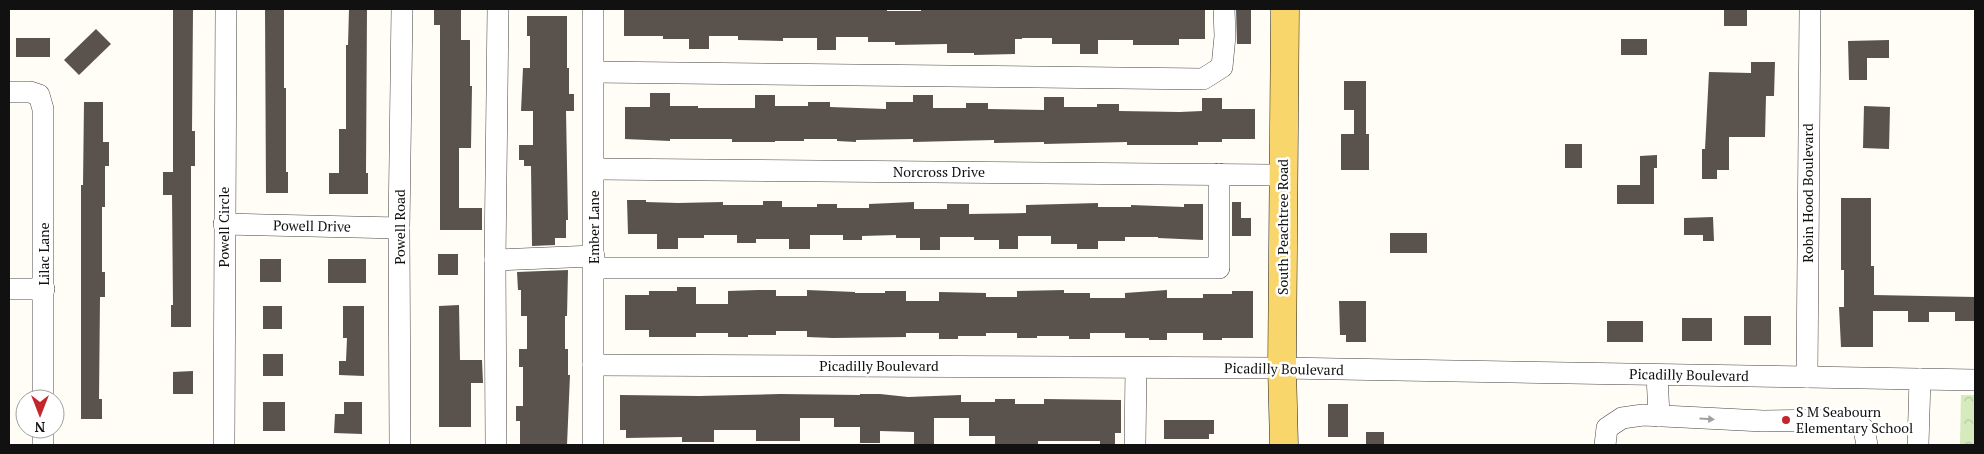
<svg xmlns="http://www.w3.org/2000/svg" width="1984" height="454" viewBox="0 0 1984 454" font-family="'PT Serif',serif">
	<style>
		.park { fill: url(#park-crowns) }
		.building { fill: #5a524d }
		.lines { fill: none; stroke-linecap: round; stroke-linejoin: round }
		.minor-casing { stroke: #444; stroke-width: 22 }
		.major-casing { stroke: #222; stroke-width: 29 }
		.minor { stroke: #fff; stroke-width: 21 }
		.major { stroke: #f9d66b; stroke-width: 28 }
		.oneway { fill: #a0a0a0 }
		.poi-dot { fill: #c4262e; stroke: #fff; stroke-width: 2 }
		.labels { text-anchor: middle; stroke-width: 5; stroke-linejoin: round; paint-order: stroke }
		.street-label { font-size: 14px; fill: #111; stroke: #fff }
		.poi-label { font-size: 14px; fill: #111; stroke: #fff; text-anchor: start }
	</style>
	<defs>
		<pattern id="park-crowns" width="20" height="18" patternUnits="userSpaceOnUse" patternTransform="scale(1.25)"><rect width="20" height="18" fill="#d5ebbd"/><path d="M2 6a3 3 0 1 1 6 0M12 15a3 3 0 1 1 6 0" fill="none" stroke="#b6c8a1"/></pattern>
	</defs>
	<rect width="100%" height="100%" fill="#fffdf5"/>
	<polygon class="park" points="1961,395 1975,395 1975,445 1960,445"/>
	<g class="building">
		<polygon points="265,9 284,9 284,88 286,88 286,172 288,172 288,193 266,193"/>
		<polygon points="349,9 367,9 366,173 368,173 368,194 329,194 329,173 339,173 339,129 346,129 346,45 348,45"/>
		<polygon points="434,9 461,9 461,40 470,40 470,86 472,86 471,148 459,148 459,208 482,208 482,230 440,230 440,25 434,25"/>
		<polygon points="624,9 887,9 887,11 921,11 921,9 1205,9 1205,39 1179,39 1179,45 1133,45 1133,40 1098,40 1098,54 1080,54 1080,44 1052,44 1052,38 1022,38 1022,39 1015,39 1015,54 974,55 974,53 947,53 947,44 895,45 895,42 868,42 868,37 836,37 836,50 817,50 817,38 783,38 783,41 738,40 738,36 709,36 709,49 689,49 689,39 663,39 663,36 624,36"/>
		<polygon points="1236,9 1251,9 1251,44 1237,44"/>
		<rect x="1724" y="9" width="23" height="17"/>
		<polygon points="173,10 193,10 192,131 195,131 195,166 191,166 191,327 171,327 171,305 173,305 172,195 163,195 163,172 173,172"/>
		<polygon points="527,16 567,16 567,68 569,68 569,94 574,94 574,111 566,111 568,220 566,220 566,238 555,238 555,245 532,246 531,166 524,166 524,160 519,160 519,145 533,145 533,111 521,111 523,68 530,68 530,36 527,36"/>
		<polygon points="96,29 111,44 79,75 64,60"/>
		<rect x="16" y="38" width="34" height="19"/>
		<rect x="1621" y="39" width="26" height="16"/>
		<polygon points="1889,40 1889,58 1867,58 1867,80 1849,80 1848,41"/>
		<polygon points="1751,62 1775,62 1774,96 1766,96 1765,137 1729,137 1729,170 1717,170 1717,179 1702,179 1702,149 1705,149 1709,72 1751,73"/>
		<polygon points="1344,81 1366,81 1366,134 1369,134 1369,170 1341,170 1341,134 1354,134 1354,110 1344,110"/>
		<polygon points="650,93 670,93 670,106 698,106 698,108 755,108 755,95 775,95 775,106 808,106 808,102 830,102 830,107 886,109 886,102 913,102 913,95 933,95 933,108 966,108 966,103 988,103 988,109 1044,110 1044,97 1064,97 1064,107 1097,107 1097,104 1119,104 1119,111 1180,112 1202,111 1202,98 1222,98 1222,109 1255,109 1255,139 1222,139 1222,142 1198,142 1198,145 1127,145 1127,142 1044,144 1044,142 994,143 994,140 913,142 913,139 856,140 856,142 837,141 837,139 804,139 804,141 775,141 775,142 732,142 732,139 670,139 670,141 625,139 625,107 650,107"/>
		<polygon points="84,102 103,102 103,142 109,142 109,166 105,166 105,207 102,207 102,272 105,272 105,297 100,297 99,399 102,399 102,419 81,419 81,185 83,185"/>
		<polygon points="1864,106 1890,107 1889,149 1863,148"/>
		<rect x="1565" y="144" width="17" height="24"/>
		<polygon points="1657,155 1657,168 1654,168 1654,204 1617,204 1617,185 1640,185 1640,156"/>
		<polygon points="1841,198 1871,198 1871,266 1874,266 1874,295 1975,297 1975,321 1955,321 1955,312 1929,312 1929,322 1908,322 1908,311 1873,311 1873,347 1841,347 1839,307 1844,307 1844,270 1841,270"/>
		<polygon points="627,200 646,200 646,202 678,203 723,202 723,205 763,205 763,201 782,201 782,207 817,207 817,204 837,204 837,208 869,208 869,204 914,202 914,209 947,209 947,204 969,204 969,214 1026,213 1026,205 1098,203 1098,207 1131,207 1131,205 1184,207 1184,204 1203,204 1203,240 1158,238 1158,237 1125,237 1125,241 1098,241 1098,249 1077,249 1077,244 1051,244 1051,236 1018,236 1018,249 999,249 999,240 974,240 974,237 940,237 940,250 920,250 920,238 896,238 896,235 862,236 862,240 843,240 843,235 810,235 810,249 789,249 789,239 756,239 756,243 737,243 737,235 704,235 704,238 678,238 678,249 657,249 657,234 628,234"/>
		<polygon points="1232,202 1241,202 1241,218 1251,218 1251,236 1232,236"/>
		<polygon points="1713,217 1714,241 1703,241 1703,235 1684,235 1684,218"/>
		<rect x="1390" y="233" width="37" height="20"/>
		<rect x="438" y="254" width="20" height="21"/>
		<rect x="260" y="259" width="21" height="23"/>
		<rect x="328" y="259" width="38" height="24"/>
		<polygon points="568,270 567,316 565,316 565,349 568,349 568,375 570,375 567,445 520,445 520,421 516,421 516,406 523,406 523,367 519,367 519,349 527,349 527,316 521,316 521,290 518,290 517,272"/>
		<polygon points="677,287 696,287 696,304 728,304 728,291 758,290 776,290 776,296 807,296 807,290 855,292 855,293 885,293 885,291 906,291 906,301 939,301 939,292 986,293 986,297 1017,297 1017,291 1064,290 1064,293 1090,293 1090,298 1125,298 1125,293 1167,290 1167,298 1203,298 1203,294 1232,294 1232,291 1253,291 1253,338 1222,338 1222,340 1203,340 1203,333 1167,333 1167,340 1149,340 1149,338 1125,338 1125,333 1090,333 1090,339 1069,339 1069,336 1037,336 1037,338 1017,338 1017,333 986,333 986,336 958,336 958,339 939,339 939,333 906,333 906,337 833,338 807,337 807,331 776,331 776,335 748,335 748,337 728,337 728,333 696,333 696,337 649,337 649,330 625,330 625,295 649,295 649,291 677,291"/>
		<polygon points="1339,301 1366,301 1366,342 1346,342 1346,335 1340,335"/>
		<polygon points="459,305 460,360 482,360 483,383 471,383 471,427 439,427 439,306"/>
		<rect x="263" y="306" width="19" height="23"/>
		<polygon points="343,306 364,306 364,376 339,375 339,361 346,361 347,338 343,338"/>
		<rect x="1744" y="316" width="27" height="29"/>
		<rect x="1682" y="318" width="30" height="23"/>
		<rect x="1607" y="321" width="36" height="21"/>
		<rect x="263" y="354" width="20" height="22"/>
		<polygon points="193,371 193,394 173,394 173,372"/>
		<polygon points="780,394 860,395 860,394 880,394 908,397 961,395 961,402 995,402 995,399 1015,399 1015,404 1044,404 1044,399 1121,400 1121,433 1115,433 1115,445 1100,445 1100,441 1038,441 1038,445 995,444 995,436 969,436 969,418 934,418 934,444 914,444 914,432 880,431 880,443 860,443 860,427 834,427 834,418 800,418 800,441 756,441 756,430 714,430 714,442 682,442 682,437 626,438 626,430 620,430 620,395 699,396"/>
		<rect x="263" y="402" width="22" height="29"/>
		<polygon points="344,402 362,402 362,434 334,433 335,414 344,414"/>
		<rect x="1328" y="404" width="20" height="33"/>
		<polygon points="1164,420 1214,420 1214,434 1209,434 1209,439 1164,439"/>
		<rect x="1366" y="432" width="18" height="13"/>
	</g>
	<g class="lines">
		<defs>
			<g id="minor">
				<polyline points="498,9 495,260 594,256"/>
				<polyline points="593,9 593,445"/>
				<polyline points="594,72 1203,79 1222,67 1225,36 1224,9"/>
				<polyline points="9,92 30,92 39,95 43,109 43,399"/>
				<polyline points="594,169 1284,175"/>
				<polyline points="224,224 399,228"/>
				<polyline points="495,260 496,445"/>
				<polyline points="594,268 1219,268 1219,174"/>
				<polyline points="9,289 44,289"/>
				<polyline points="593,365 1282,368 1975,380"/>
				<polyline points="1657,375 1659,416"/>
				<polyline points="1807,377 1810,9"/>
				<polyline points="43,445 43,429"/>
				<polyline points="224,445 226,9"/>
				<polyline points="400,445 399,228 402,9"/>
				<polyline points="1135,445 1136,368"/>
				<polyline points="1605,445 1607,428 1622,418 1643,415 1763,421 1832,420 1855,422 1864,429 1867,445"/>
				<polyline points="1918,445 1920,379"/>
			</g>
			<polyline id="major" points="1284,445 1282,368 1285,9"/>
		</defs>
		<use href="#minor" class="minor-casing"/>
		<use href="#major" class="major-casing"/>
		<use href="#minor" class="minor"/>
		<use href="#major" class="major"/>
	</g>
	<defs><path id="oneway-solid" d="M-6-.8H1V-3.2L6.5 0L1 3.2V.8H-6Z" transform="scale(1.25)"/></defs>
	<use class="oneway" href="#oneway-solid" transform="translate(1707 419) rotate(3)"/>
	<circle class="poi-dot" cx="1786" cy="420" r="5"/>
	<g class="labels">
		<g class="street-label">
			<text x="939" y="177">Norcross Drive</text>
			<text transform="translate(1808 193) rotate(-90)" y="5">Robin Hood Boulevard</text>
			<text transform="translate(312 226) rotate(1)" y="5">Powell Drive</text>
			<text transform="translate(224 227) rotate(-90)" y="5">Powell Circle</text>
			<text transform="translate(400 227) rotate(-90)" y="5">Powell Road</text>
			<text transform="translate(594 227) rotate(-90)" y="5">Ember Lane</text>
			<text transform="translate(1283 227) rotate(-90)" y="5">South Peachtree Road</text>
			<text transform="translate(44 254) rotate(-90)" y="5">Lilac Lane</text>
			<text x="879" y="371">Picadilly Boulevard</text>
			<text transform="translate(1284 369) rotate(1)" y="5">Picadilly Boulevard</text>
			<text transform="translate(1689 375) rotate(1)" y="5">Picadilly Boulevard</text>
		</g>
		<g class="poi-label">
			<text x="1796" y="417">S M Seabourn<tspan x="1796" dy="16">Elementary School</tspan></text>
		</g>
	</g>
	<rect width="1984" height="454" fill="none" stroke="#111111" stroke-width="20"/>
	<g transform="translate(40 414) rotate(180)"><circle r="24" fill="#ffffff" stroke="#a0a0a0"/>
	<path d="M0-4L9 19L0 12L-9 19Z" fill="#c4262e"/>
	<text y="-8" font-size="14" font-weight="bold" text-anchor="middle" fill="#111111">N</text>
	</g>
</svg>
